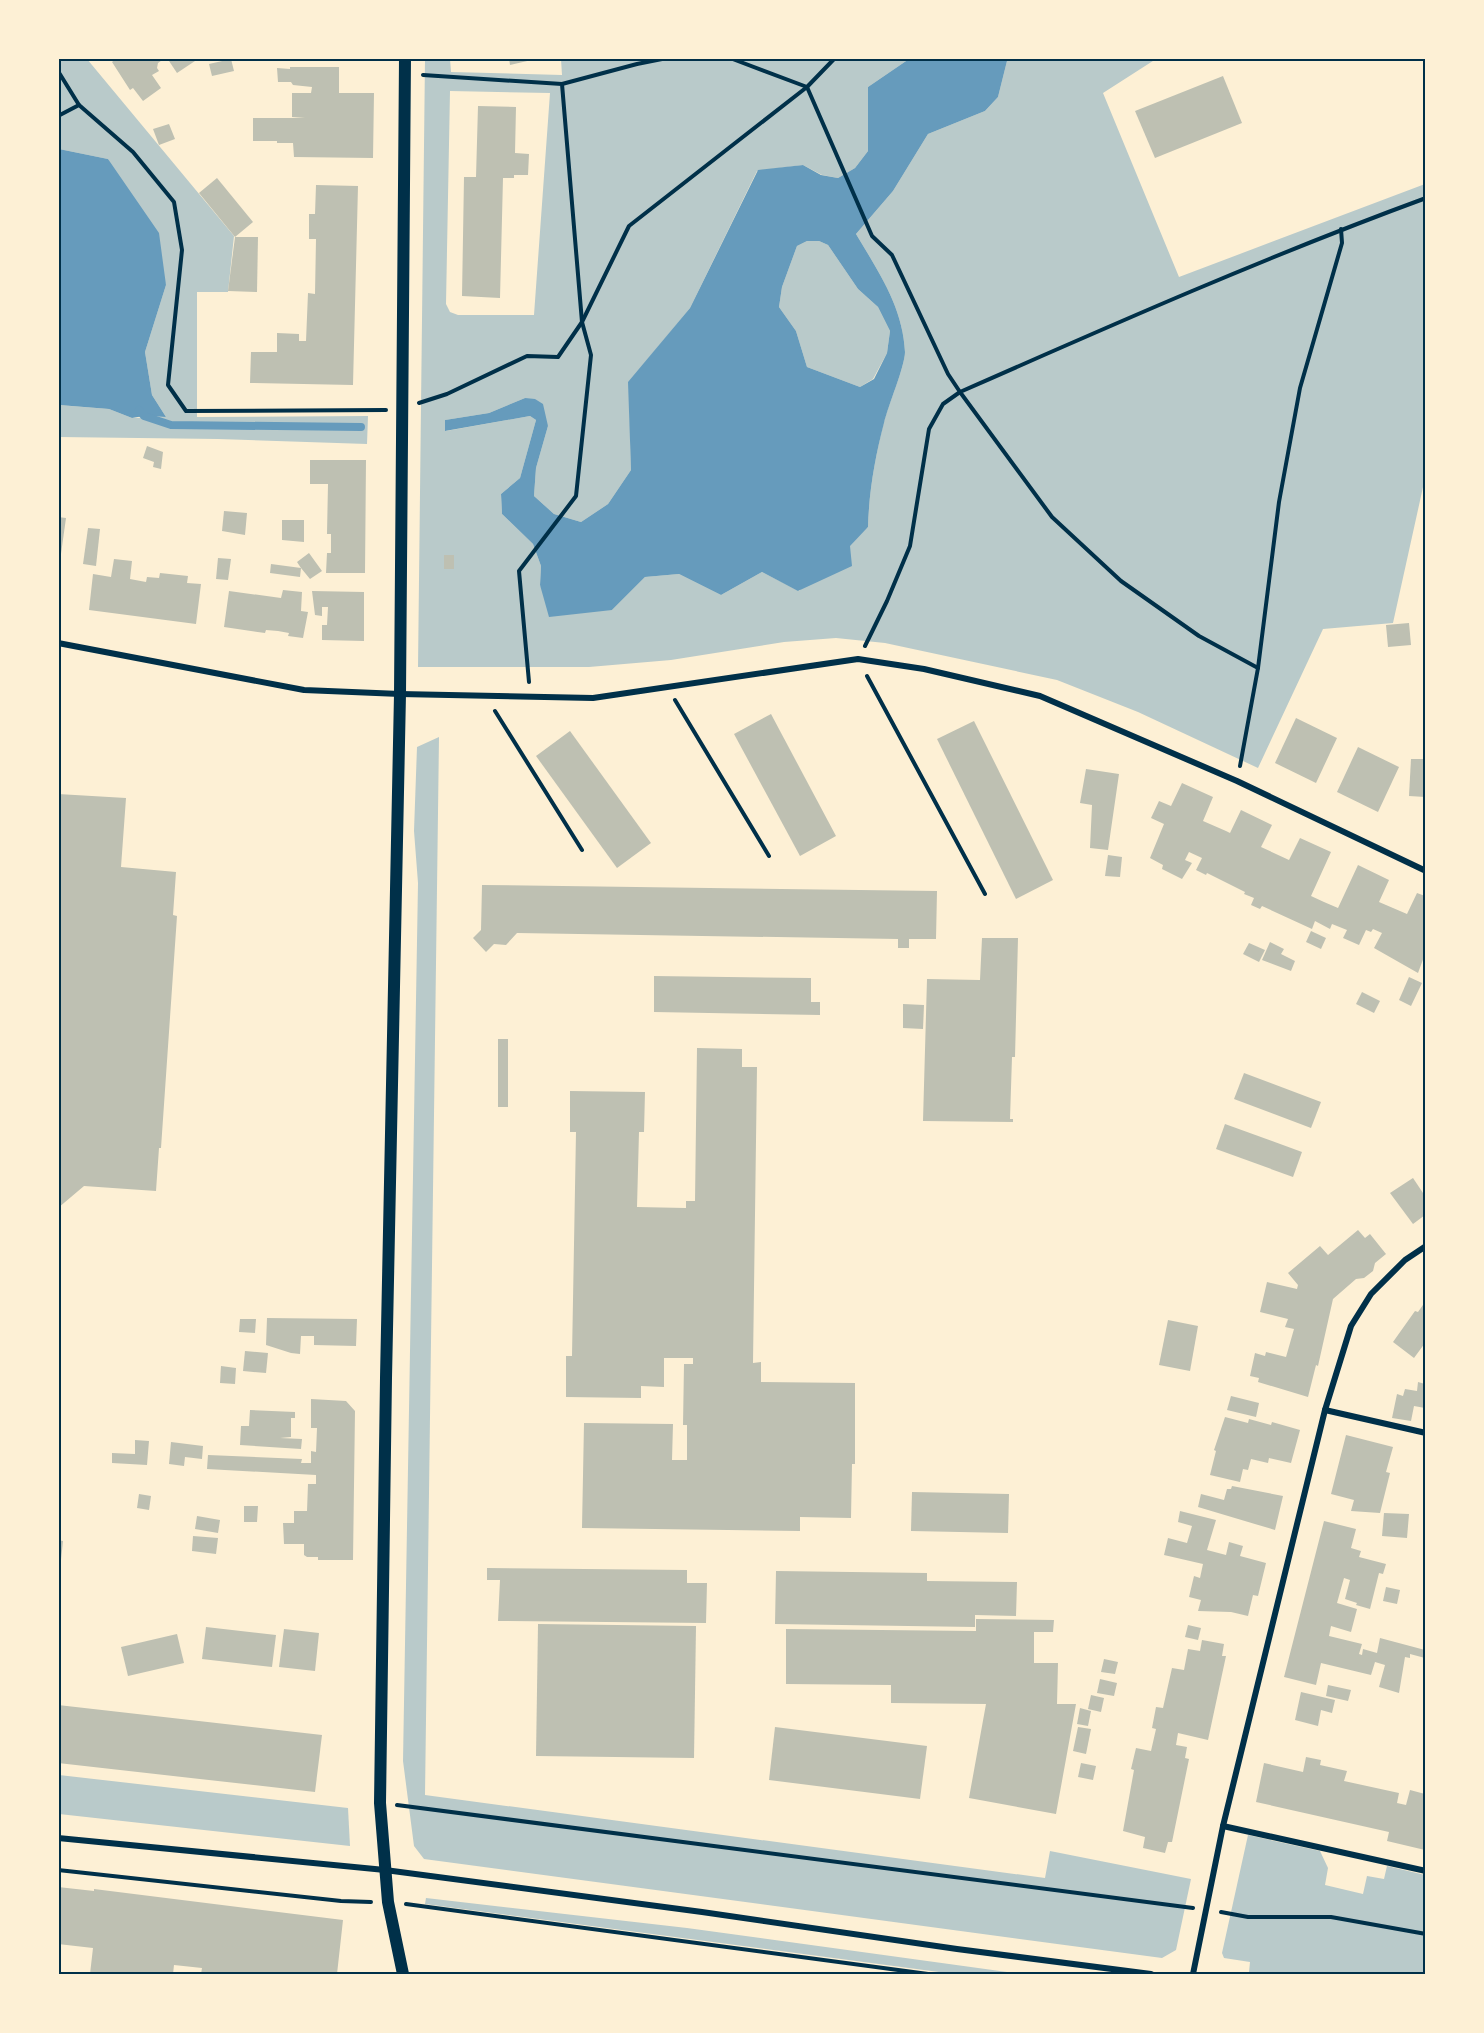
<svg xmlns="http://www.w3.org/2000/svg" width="1484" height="2033" viewBox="0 0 1484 2033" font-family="'DejaVu Sans',sans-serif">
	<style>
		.green { fill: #b9caca; fill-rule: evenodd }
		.water { fill: #669bbc; fill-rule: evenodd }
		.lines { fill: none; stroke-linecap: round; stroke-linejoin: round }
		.stream { stroke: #669bbc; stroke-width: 8 }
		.building { fill: #bec0b2 }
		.path { stroke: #003049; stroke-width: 4 }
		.minor { stroke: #003049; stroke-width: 6 }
		.secondary { stroke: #003049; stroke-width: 12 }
		.neatline { fill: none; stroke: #003049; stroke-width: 2 }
	</style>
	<rect width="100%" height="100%" fill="#fdf0d5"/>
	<g class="green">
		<polygon points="59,59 87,59 234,236 228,292 197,292 197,417 368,416 367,444 218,439 59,437 58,405 109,409 132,418 166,417 152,395 145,352 166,285 108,159 59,149"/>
		<path d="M 425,59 L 450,59 L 451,72 L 562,75 L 561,59 L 909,59 L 868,87 L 868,151 L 855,168 L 838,178 L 822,175 L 803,165 L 757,171 L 690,308 L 629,382 L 631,470 L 608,504 L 581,522 L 554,514 L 534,496 L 536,468 L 548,426 L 525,398 L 489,413 L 445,420 L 446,431 L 530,416 L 536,420 L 520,478 L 501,494 L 502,514 L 533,544 L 541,566 L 540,586 L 612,610 L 645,577 L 679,574 L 721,595 L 762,572 L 799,591 L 868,527 C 869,492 875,457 884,422 C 888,406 905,366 905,352 C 903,307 878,271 856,234 L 893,191 L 928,134 L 985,111 L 998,97 L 1007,61 L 1010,59 L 1156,59 L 1103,93 L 1179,277 L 1425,184 L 1425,478 L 1393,623 L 1323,629 L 1258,768 L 1138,712 L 1057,680 L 885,643 L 836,638 L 784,642 L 671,660 L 589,667 L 418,667 ZM 450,91 L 550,93 L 534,315 L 458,315 L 450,312 L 446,304 Z"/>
		<polygon points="807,241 819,241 828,245 858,289 878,307 890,331 887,353 873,379 860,387 807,367 796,331 779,307 782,287 797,246"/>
		<polygon points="439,737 425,1795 1045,1878 1050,1851 1191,1879 1176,1950 1162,1958 424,1859 414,1846 403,1761 418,883 414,831 417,747"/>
		<polygon points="59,1775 348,1808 350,1846 59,1814"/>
		<polygon points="1248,1835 1320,1851 1328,1868 1325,1885 1363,1894 1367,1876 1384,1879 1387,1866 1425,1875 1425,1974 1270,1974 1249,1972 1250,1962 1224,1958 1222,1953"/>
		<polygon points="426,1898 687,1928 1022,1974 954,1974 425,1904"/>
	</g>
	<g class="water">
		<path d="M 909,59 L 1010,59 L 1007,61 L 998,97 L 985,111 L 928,134 L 893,191 L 856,234 C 878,271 903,307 905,352 C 905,366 888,406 884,423 C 875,457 869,492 868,527 L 850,546 L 852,566 L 798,591 L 762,572 L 721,595 L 679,574 L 645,577 L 612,610 L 549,617 L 540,585 L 541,566 L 533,544 L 502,514 L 501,494 L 520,478 L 536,420 L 530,416 L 445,431 L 445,420 L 489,413 L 525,398 L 535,399 L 543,404 L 548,426 L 536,468 L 534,496 L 554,514 L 581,522 L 608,504 L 631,470 L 628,382 L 690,308 L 758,170 L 803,165 L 821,175 L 838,178 L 855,168 L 868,151 L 868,87 ZM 807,241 L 819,241 L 828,245 L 858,289 L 878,307 L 890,331 L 887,353 L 874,379 L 860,387 L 807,367 L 796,331 L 779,307 L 782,287 L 797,246 Z"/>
		<polygon points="59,149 108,159 159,233 166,285 145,352 152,395 166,417 144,416 132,418 109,409 59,405"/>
	</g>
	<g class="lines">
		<polyline class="stream" points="139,410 144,416 171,425 361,427"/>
	</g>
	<g class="building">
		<polygon points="117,58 165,58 158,63 157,68 159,71 152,75 161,88 143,101 133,88 130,90 112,62"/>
		<polygon points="167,58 193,58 195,61 177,73"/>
		<polygon points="509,58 536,58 536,59 510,65"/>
		<polygon points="231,59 234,71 212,76 209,64"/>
		<polygon points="290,67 339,67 339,93 374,93 373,158 294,157 293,143 277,143 277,141 253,141 253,118 305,118 292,117 292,93 311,93 312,87 293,85 291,82 278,82 277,68 290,69"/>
		<polygon points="1223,76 1242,123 1155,158 1135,111"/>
		<polygon points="478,106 516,107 515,153 529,154 528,175 514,175 514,178 503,178 500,298 462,296 464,177 476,177"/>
		<polygon points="169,124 175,139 159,145 153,129"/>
		<polygon points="217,178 253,222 235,237 199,193"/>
		<polygon points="316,185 358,186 353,385 250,383 251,352 277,352 277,333 299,334 299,341 306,341 308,293 315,294 316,239 309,239 309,214 315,214"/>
		<polygon points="235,237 258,237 257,292 228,291"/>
		<polygon points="147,446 163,452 161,469 153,467 154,462 143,458"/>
		<polygon points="310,460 366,460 365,573 326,573 327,553 331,553 331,534 327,534 328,484 310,484"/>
		<polygon points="224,511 247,513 245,535 222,531"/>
		<polygon points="58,517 66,518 60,561 58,561"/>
		<polygon points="282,520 304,520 304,542 282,540"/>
		<polygon points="88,528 100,529 96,566 83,564"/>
		<polygon points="309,553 322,571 310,579 301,568 300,577 270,573 271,564 301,568 297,562"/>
		<rect x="444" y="555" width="10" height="14"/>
		<polygon points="218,558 231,559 228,580 216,579"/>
		<polygon points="114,559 132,561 130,579 146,582 147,577 159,578 160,573 188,576 187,583 201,584 196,624 89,610 93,574 111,577"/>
		<polygon points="283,590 302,592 301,611 308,612 303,638 288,636 289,633 278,631 266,630 265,633 224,627 229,591 281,598"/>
		<polygon points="312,591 364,592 364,641 322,640 322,625 327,625 328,607 322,607 322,616 315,615"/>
		<polygon points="1409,623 1411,645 1388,647 1386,625"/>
		<polygon points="771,714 836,836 800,856 734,734"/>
		<polygon points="1296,718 1337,738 1316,783 1275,763"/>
		<polygon points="974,721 1053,880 1016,899 937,739"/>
		<polygon points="570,731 651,843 617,868 536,756"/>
		<polygon points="1358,747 1399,767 1378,812 1337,792"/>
		<polygon points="1411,759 1425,759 1425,797 1409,796"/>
		<polygon points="1086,769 1119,774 1108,850 1090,848 1092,805 1080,803"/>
		<polygon points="1182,783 1213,797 1203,821 1226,831 1230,833 1241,810 1272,825 1261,847 1289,860 1300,838 1331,852 1311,896 1324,902 1338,908 1358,865 1389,880 1379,902 1407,914 1417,893 1425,896 1425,954 1418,973 1374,948 1382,933 1373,929 1371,932 1366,930 1359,945 1343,938 1347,930 1332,924 1330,929 1315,921 1312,929 1262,906 1260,909 1251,905 1254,898 1244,894 1245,892 1207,873 1206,875 1196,870 1202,858 1189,852 1185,860 1192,863 1182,879 1162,869 1163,865 1150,858 1164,824 1151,818 1159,801 1171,806"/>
		<polygon points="58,794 126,798 121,867 176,872 173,915 177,916 161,1148 159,1148 156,1191 84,1186 58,1208"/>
		<polygon points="1108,855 1122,857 1120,877 1105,876"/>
		<polygon points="482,885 937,891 936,939 909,939 909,948 898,948 898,939 517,933 506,945 494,944 486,952 473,938 481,930"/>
		<polygon points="1311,931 1326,938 1321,949 1306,942"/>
		<polygon points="982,938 1018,938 1015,1057 1012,1057 1010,1119 1013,1119 1013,1122 923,1121 927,979 980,980"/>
		<polygon points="1270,942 1284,949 1281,954 1295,961 1291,971 1262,960"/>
		<polygon points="1249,943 1265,950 1259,962 1243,954"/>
		<polygon points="654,976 811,978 811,1002 820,1002 820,1015 654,1012"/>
		<polygon points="1409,977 1422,983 1411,1006 1399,1000"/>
		<polygon points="1362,992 1380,1001 1374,1013 1356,1004"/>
		<polygon points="903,1004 924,1005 923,1029 903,1028"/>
		<rect x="498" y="1039" width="10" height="68"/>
		<polygon points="697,1048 742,1049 742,1067 757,1067 753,1363 761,1362 761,1382 855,1383 855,1464 852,1464 851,1518 800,1517 800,1531 582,1528 584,1423 673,1424 672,1460 687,1460 687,1425 683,1425 684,1364 693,1364 693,1358 664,1358 664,1387 641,1386 641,1398 566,1397 566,1356 572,1356 576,1132 570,1132 570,1091 645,1092 644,1132 639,1132 637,1207 686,1208 686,1201 695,1201"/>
		<polygon points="1244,1073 1321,1102 1311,1128 1234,1099"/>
		<polygon points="1225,1124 1302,1152 1293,1177 1216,1149"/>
		<polygon points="1413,1178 1425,1196 1425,1215 1413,1224 1390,1193"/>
		<polygon points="1358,1230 1365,1238 1370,1234 1386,1254 1375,1263 1373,1271 1364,1278 1356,1279 1333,1299 1318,1366 1316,1365 1308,1397 1258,1382 1259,1378 1250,1376 1255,1353 1265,1356 1266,1352 1286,1357 1294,1329 1285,1327 1288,1319 1260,1312 1267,1282 1297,1289 1298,1285 1288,1273 1320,1246 1328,1255"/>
		<polygon points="1425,1302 1425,1343 1414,1358 1393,1342 1415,1311 1418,1312"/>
		<polygon points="267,1318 357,1319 356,1346 314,1345 314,1336 301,1336 300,1354 291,1353 266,1345"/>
		<polygon points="240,1319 256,1319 255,1333 239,1332"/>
		<polygon points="1168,1320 1198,1326 1190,1371 1159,1365"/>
		<polygon points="245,1351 268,1353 266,1373 243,1371"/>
		<polygon points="221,1366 236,1368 235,1384 220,1383"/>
		<polygon points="1418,1382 1425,1384 1425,1408 1414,1406 1411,1421 1392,1418 1397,1394 1403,1396 1405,1389 1417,1391"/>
		<polygon points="1231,1396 1259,1403 1256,1417 1227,1410"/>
		<polygon points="311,1399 346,1401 355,1411 353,1560 318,1560 318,1557 307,1557 304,1555 304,1544 284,1544 283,1523 294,1523 294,1511 307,1511 308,1484 316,1484 316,1475 207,1469 208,1455 302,1459 301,1463 311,1463 311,1451 316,1452 317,1428 311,1428"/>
		<polygon points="250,1410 295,1412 295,1418 291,1418 291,1437 280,1438 302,1439 301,1449 240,1445 241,1426 249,1426"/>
		<polygon points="1225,1417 1248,1423 1249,1419 1271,1425 1272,1422 1300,1430 1291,1463 1269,1458 1268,1463 1251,1459 1248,1470 1243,1469 1240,1482 1210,1475 1216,1451 1214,1450"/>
		<polygon points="1346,1435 1393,1447 1386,1472 1390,1473 1380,1513 1351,1511 1354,1500 1331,1494"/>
		<polygon points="135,1440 149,1441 147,1465 112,1463 112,1453 135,1454"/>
		<polygon points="171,1442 203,1446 202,1459 185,1457 184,1466 169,1464"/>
		<polygon points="1232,1486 1283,1496 1275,1530 1198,1507 1201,1494 1224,1500 1227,1489 1231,1489"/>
		<polygon points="912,1492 1009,1494 1008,1533 911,1531"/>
		<polygon points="139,1494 151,1496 149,1510 137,1508"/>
		<polygon points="244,1506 258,1506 257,1522 244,1522"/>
		<polygon points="1180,1511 1216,1520 1207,1550 1226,1555 1229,1542 1243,1546 1240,1556 1266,1563 1258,1596 1253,1595 1248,1616 1231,1612 1198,1611 1201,1600 1189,1597 1194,1576 1200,1578 1203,1564 1164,1555 1168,1538 1187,1543 1192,1526 1178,1522"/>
		<polygon points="1384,1513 1409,1514 1407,1538 1382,1536"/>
		<polygon points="197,1516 220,1520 218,1533 195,1529"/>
		<polygon points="1324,1521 1356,1529 1351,1548 1361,1551 1359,1557 1386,1564 1383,1574 1379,1573 1370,1609 1356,1605 1357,1603 1345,1599 1350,1580 1344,1578 1337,1603 1357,1609 1351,1632 1331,1626 1329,1636 1362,1644 1359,1654 1362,1655 1363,1649 1377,1653 1380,1638 1425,1650 1425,1658 1410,1654 1410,1658 1405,1657 1399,1693 1379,1687 1385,1665 1375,1662 1371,1675 1321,1663 1316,1685 1284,1677"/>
		<polygon points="193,1536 218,1538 216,1554 192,1551"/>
		<polygon points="58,1540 63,1541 61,1560 58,1560"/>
		<polygon points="487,1568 687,1570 687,1583 707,1583 706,1623 498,1621 500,1580 487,1580"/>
		<polygon points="776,1571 927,1573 927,1581 1017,1582 1016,1616 975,1615 975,1627 775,1624"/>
		<polygon points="1386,1587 1400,1590 1397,1604 1383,1601"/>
		<polygon points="976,1619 1054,1620 1053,1632 1034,1632 1034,1663 1058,1663 1057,1704 1076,1704 1056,1814 969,1798 986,1704 891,1703 891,1685 786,1684 786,1629 976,1631"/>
		<polygon points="538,1624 696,1626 694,1758 536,1756"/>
		<polygon points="1188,1625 1201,1628 1198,1640 1185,1637"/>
		<polygon points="206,1627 276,1635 272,1667 202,1659"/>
		<polygon points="284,1629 319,1633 315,1671 279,1667"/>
		<polygon points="177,1634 184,1663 128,1676 121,1647"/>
		<polygon points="1202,1640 1224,1644 1222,1656 1226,1656 1208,1740 1178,1733 1176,1745 1187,1747 1185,1758 1189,1759 1172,1842 1168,1842 1165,1853 1143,1848 1145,1837 1123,1831 1134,1770 1131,1769 1136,1748 1151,1751 1156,1729 1152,1728 1156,1707 1163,1708 1172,1668 1184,1670 1188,1649 1200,1651"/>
		<polygon points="1104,1659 1118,1662 1115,1674 1101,1672"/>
		<polygon points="1100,1679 1117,1683 1114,1696 1097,1693"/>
		<polygon points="1328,1685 1351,1690 1348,1701 1326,1696"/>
		<polygon points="1301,1692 1335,1700 1332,1713 1321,1710 1318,1726 1295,1720"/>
		<polygon points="1091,1695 1104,1698 1101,1712 1088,1709"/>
		<polygon points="58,1705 322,1735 315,1792 58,1763"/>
		<polygon points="1080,1708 1091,1711 1088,1726 1077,1724"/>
		<polygon points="775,1727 927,1746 920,1799 769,1780"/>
		<polygon points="1078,1727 1091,1729 1086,1754 1073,1751"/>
		<polygon points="1306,1757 1321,1760 1320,1765 1347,1771 1344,1781 1399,1793 1397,1803 1406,1805 1410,1790 1425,1794 1423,1809 1425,1809 1425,1850 1387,1841 1389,1832 1256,1802 1264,1763 1303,1772"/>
		<polygon points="1081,1763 1096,1766 1093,1780 1078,1777"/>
		<polygon points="58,1887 94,1891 94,1889 343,1920 337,1974 201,1974 202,1968 174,1965 173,1974 90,1974 93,1948 58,1944"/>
	</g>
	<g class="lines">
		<g class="path">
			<polyline points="730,58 807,87 835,58"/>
			<polyline points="58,71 79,105"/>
			<polyline points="423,75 562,84 582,322 591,355 576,496 519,571 529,682"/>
			<polyline points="562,84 637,64 667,58"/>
			<polyline points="58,116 79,105 133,152 174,202 182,250 168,385 186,411 386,410"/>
			<polyline points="419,403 447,394 527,356 558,357 582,322 629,226 807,87 872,236 892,255 948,374 960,392 943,404 929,429 910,546 887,601 865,646"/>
			<path d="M 1258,668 L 1199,636 L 1121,581 L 1052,517 L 960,392 C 1114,324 1268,256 1426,198"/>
			<polyline points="867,676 985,894"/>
			<polyline points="675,700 769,856"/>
			<polyline points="495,711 582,850"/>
			<polyline points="1240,766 1258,668 1279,502 1300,388 1342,243 1341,229"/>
			<path d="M 397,1805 C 663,1838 928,1875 1193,1908"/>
			<polyline points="58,1870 341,1901 371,1902"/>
			<polyline points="406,1904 928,1974"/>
			<polyline points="1221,1912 1248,1917 1331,1917 1426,1934"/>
		</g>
		<g class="minor">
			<polyline points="58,643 304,690 400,694 593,698 858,659 924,669 1040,696 1237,781 1426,871"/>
			<polyline points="1325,1410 1426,1433"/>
			<polyline points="1223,1826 1426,1871"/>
			<polyline points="58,1838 385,1870 702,1912 957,1949 1151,1974"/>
			<polyline points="1193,1974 1223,1826 1325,1410 1351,1326 1371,1294 1405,1260 1426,1246"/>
		</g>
		<polyline class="secondary" points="403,1974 388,1902 380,1803 386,1378 400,694 405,58"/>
	</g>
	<rect width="1484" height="2033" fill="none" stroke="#fdf0d5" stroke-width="120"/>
	<rect x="60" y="60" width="1364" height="1913" class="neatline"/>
</svg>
